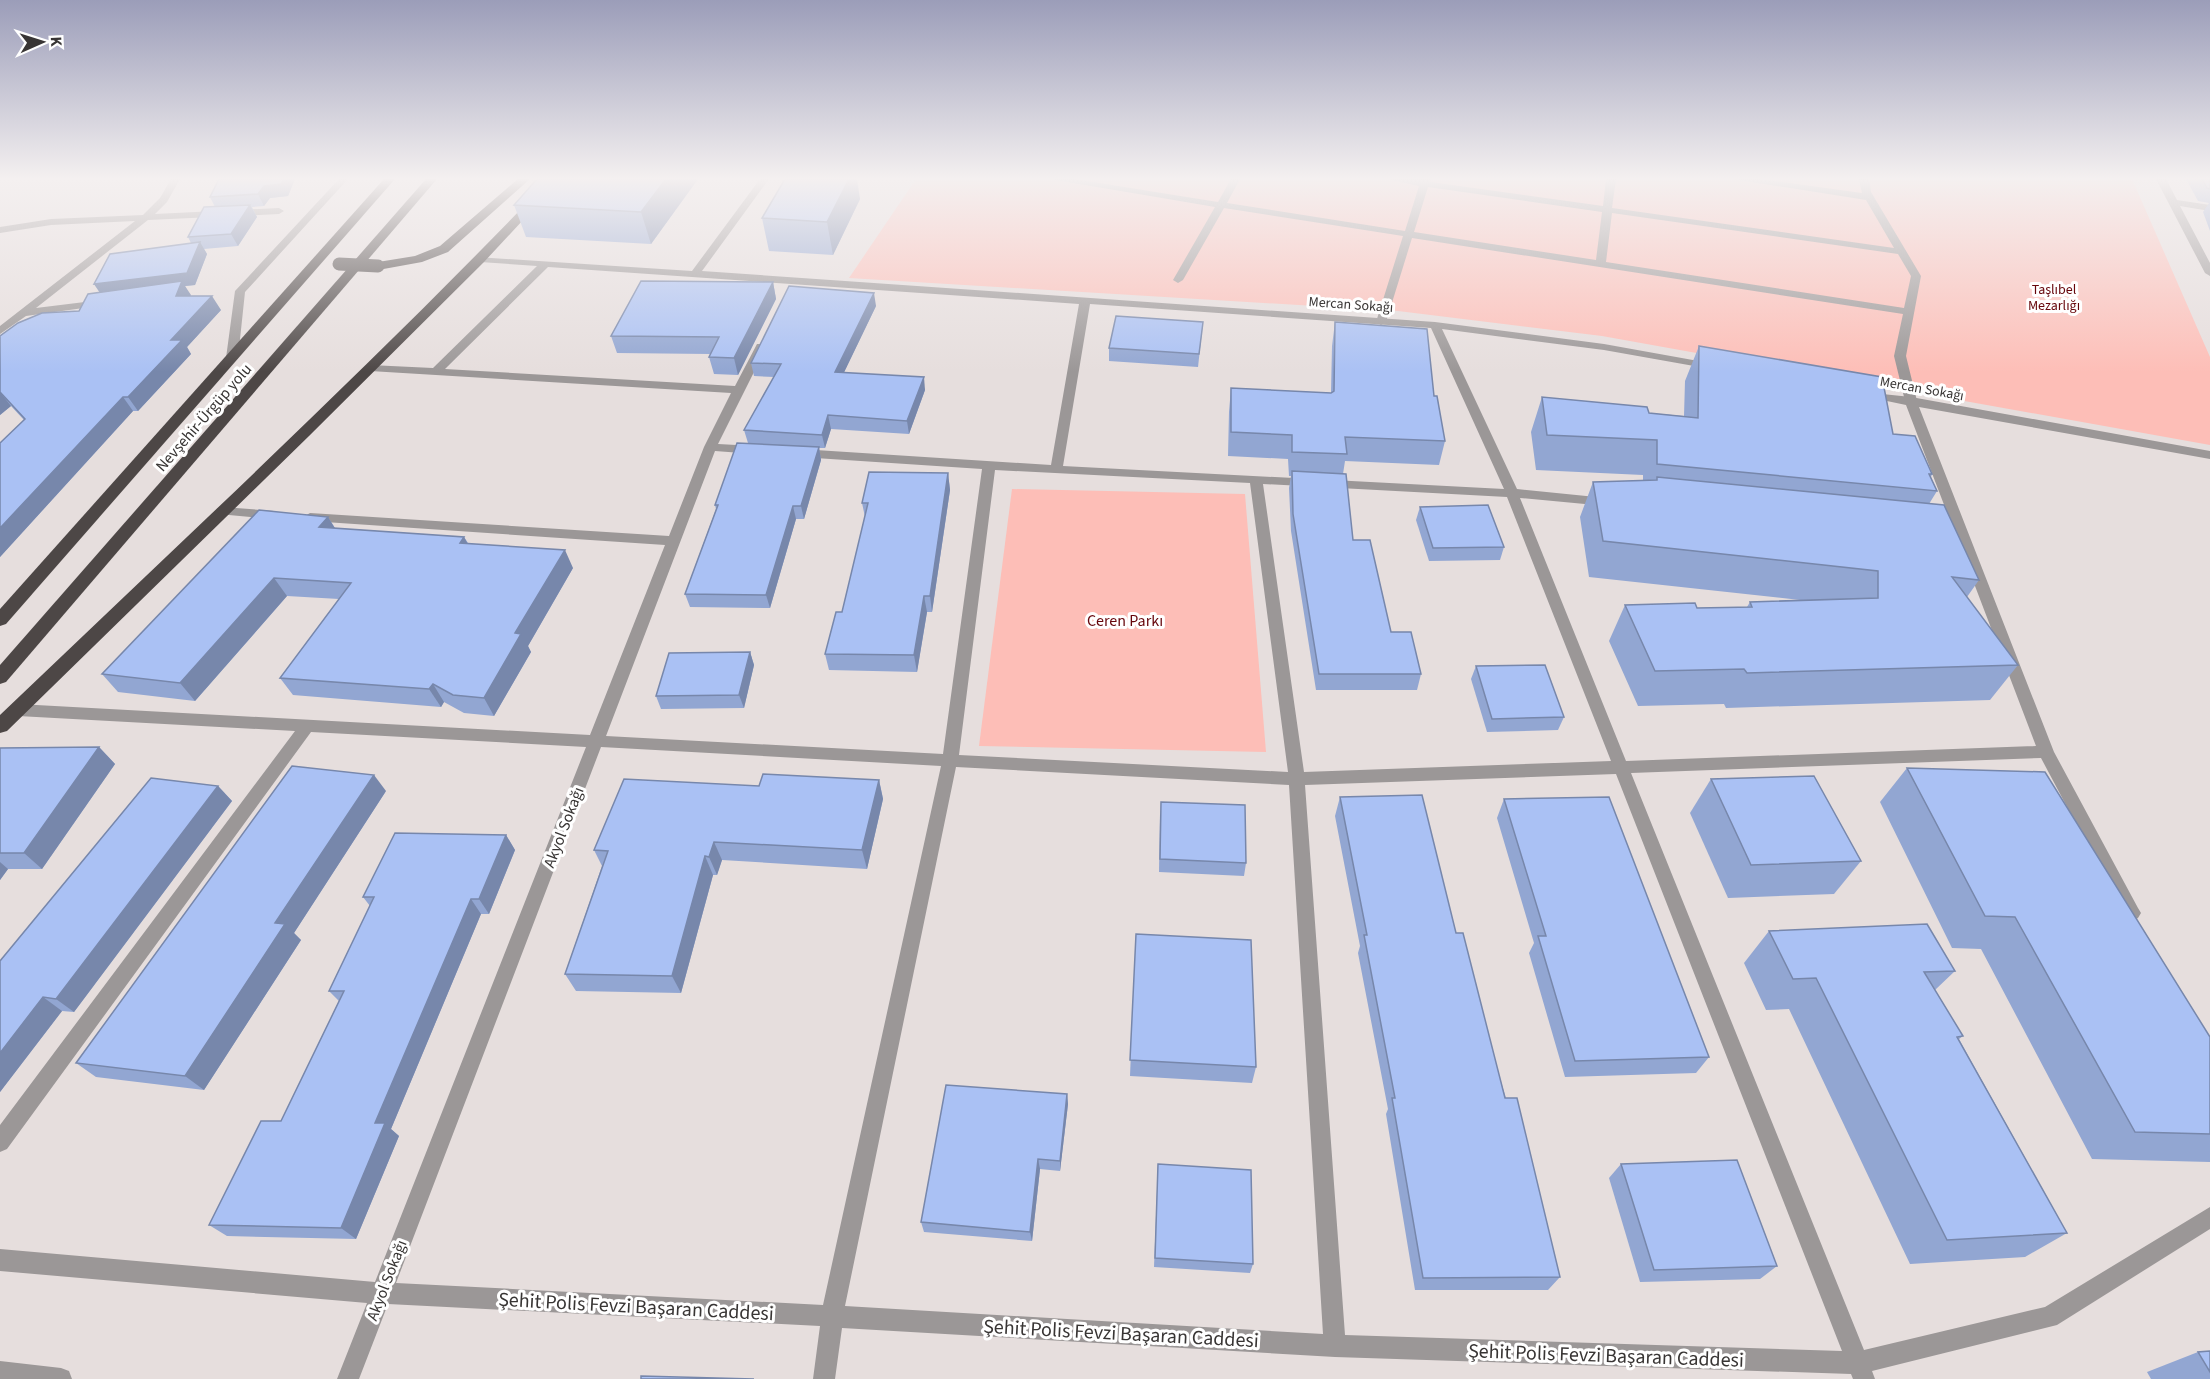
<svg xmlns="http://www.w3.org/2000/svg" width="2210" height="1379" viewBox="0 0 2210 1379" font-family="'Source Sans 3',sans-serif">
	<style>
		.green { fill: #fdbeb7 }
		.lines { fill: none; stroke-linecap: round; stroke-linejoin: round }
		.lane { fill: #9b9797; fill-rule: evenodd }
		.street { fill: #9b9797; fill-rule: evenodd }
		.highway { fill: #4d4746; fill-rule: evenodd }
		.highway-bridge { stroke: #4d4746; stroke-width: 13 }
		.wall { fill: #92a6d2 }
		.shaded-wall { fill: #7787ab }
		.building { fill: #aac1f4; stroke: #7787ab; stroke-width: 1.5 }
		.labels { text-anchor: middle; stroke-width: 6; stroke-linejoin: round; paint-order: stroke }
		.far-park-label { font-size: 14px; fill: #66060b; stroke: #fff }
		.far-street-label { font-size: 14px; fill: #383534; stroke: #fff }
		.street-label { font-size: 16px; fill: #383534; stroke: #fff }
		.park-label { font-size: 16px; fill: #66060b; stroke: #fff }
		.near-street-label { font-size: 20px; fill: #383534; stroke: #fff }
	</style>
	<rect width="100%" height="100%" fill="#e6dedd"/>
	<g class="green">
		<polygon points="916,179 2132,179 2210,357 2210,445 1602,336 1398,311 849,278"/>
		<polygon points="1012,489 1245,494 1266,752 979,746"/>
	</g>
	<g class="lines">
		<path class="lane" d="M 1050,179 L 1074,179 L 1218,202 L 1231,179 L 1240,179 L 1227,203 L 1405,231 L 1419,186 L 1388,179 L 1431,179 L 1430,182 L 1603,206 L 1606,179 L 1616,179 L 1612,208 L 1894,248 L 1866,200 L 1733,179 L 1759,179 L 1862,193 L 1859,179 L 1869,179 L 1871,192 L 1921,276 L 1906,356 L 1917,401 L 1911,405 L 1905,401 L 1894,356 L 1903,314 L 1412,238 L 1386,322 L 1381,325 L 1376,322 L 1403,236 L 1224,208 L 1183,280 L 1178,283 L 1173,280 L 1215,207 ZM 1428,187 L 1602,212 L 1596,260 L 1414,232 ZM 1612,213 L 1898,254 L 1911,276 L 1904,308 L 1606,262 Z"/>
		<g class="street">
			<polygon points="171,179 180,179 167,202 155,214 279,208 284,211 279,214 148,220 36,308 101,300 106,303 105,305 26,316 0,334 0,326 135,221 51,225 0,233 0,227 51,219 143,215 160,198"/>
			<polygon points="339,179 348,179 245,292 238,358 236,360 228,360 226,358 235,291"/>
			<path d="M 760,179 L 769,179 L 702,271 L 1435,322 L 1604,344 L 1715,364 L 1717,366 L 1711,369 L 1604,350 L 1442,329 L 1517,489 L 1606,498 L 1612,502 L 1606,506 L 1520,498 L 1626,761 L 2036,746 L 1906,405 L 1863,396 L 1863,392 L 1911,397 L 2210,451 L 2210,459 L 1919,407 L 2054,752 L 2138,908 L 2141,913 L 2138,918 L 2132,921 L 2126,918 L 2041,758 L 1631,773 L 1864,1350 L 2045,1307 L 2210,1207 L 2210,1229 L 2057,1325 L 1872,1371 L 1875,1379 L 1853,1379 L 1851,1374 L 1335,1357 L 842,1328 L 835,1379 L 813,1379 L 820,1326 L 388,1304 L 359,1379 L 337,1379 L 367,1303 L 0,1271 L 0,1249 L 375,1282 L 586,747 L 311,732 L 7,1149 L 0,1152 L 0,1125 L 295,731 L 18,716 L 13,714 L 10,710 L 13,706 L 18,704 L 590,735 L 665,545 L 310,521 L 303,517 L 310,513 L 669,536 L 704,447 L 731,393 L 370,371 L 364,368 L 370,365 L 433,368 L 537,266 L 480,262 L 475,259 L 476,257 L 692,271 ZM 548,267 L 1079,304 L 1051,465 L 800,449 L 794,453 L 800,457 L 982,469 L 943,754 L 606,736 L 715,451 L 755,454 L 761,450 L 755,446 L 718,444 L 767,346 L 765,344 L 757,344 L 735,386 L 445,369 ZM 1090,304 L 1431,328 L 1504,489 L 1063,466 ZM 995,470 L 1250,483 L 1288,772 L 959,755 ZM 1263,484 L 1507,497 L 1611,761 L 1304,772 ZM 601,747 L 941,766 L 823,1305 L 396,1283 ZM 956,767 L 1289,785 L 1323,1334 L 845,1306 ZM 1616,774 L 1842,1351 L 1345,1335 L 1305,785 Z"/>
			<polygon points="2156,179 2166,179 2177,200 2210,205 2210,211 2180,206 2210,263 2210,276 2205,273"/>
			<polygon points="223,507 274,511 281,515 274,519 218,514 216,511 218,508"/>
			<polygon points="0,1361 61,1368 69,1371 72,1379 0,1379"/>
		</g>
		<g class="highway">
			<polygon points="384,179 395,179 6,624 0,626 0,609"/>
			<polygon points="426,179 437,179 6,682 0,684 0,665"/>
			<polygon points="518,179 530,179 448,252 422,262 378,270 372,266 378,262 415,256 440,246"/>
			<path d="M 550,179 L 561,179 L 484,262 L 309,436 L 7,731 L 0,733 L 0,715 C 185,538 373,364 550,179 Z"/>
		</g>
		<polyline class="highway-bridge" points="339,264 378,266"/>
	</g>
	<g class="wall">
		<polygon points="219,179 295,179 288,196 270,198 264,206 252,207 257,217 238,246 204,249 207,254 195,285 185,286 190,296 221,310 187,347 191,354 138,411 133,411 0,557 0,443 24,420 11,406 0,415 0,336 79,311 100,293 94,284 191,243 188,237 215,207 210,197"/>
		<polygon points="698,179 651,244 526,237 514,205"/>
		<polygon points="2186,179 2210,179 2210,231 2203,212 2209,203 2198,201"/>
		<polygon points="860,199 833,255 769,251 762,218"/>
		<polygon points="773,282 776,299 738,375 714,374 709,357 710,354 617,353 611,336"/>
		<polygon points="876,306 844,372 925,390 909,434 831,429 825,448 819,448 821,460 804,519 796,519 770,608 690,607 685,594 716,509 715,505 748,443 744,430 774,377 754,376 751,363"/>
		<polygon points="1203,322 1198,367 1109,361 1109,348"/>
		<polygon points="1335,322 1434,396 1445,441 1439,465 1345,461 1343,474 1353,540 1391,632 1421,674 1417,690 1316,690 1291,531 1289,488 1291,476 1289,476 1288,459 1228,456 1229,412 1231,388 1331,393 1332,346"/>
		<polygon points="1699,346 1893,434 1932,474 1931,477 1937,491 1929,504 1979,580 1967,597 2018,665 1990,700 1726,708 1724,704 1638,706 1609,641 1625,605 1697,608 1747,607 1750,602 1800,600 1589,577 1580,517 1593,482 1643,481 1643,475 1536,470 1531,432 1542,397 1649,413 1684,416 1685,381"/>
		<polygon points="948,473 950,490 932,612 927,612 917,672 829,670 825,654 842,612 865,517 862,503"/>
		<polygon points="1420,507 1504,547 1500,560 1429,561 1416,520"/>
		<polygon points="328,517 335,528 464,537 468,543 573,568 528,646 531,652 494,716 464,713 444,702 441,707 293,695 280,678 339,599 287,596 195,701 118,692 102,674"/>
		<polygon points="750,652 754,665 744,708 661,709 656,696"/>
		<polygon points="1476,666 1564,717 1558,730 1487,732 1471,679"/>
		<polygon points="99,747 115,764 42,869 8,869 0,880 0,748"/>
		<polygon points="1907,768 2210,1037 2210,1162 2092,1159 1981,949 1952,948 1880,802"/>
		<polygon points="1711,779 1861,861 1834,894 1728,898 1690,813"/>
		<polygon points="879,780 883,799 867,869 722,860 717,875 713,875 681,993 576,991 565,974 602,866 594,850 759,786"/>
		<polygon points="218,786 232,801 74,1012 62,1011 0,1092 0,961"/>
		<polygon points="386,791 294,933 301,940 204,1090 96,1077 76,1063"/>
		<polygon points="1340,797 1456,933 1560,1277 1548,1290 1415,1290 1386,1114 1388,1109 1358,953 1360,946 1335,816"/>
		<polygon points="1504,799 1709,1057 1696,1073 1565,1077 1529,953 1534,943 1497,818"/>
		<polygon points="1160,814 1246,863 1244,876 1159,872"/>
		<polygon points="506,835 515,850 489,914 481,914 391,1129 399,1136 356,1239 227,1236 209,1225 281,1121 339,1001 329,991 370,906 363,897"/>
		<polygon points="1769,931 1955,971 1935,990 1963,1036 1959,1039 2067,1233 2025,1257 1910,1264 1789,1009 1766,1010 1744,963"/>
		<polygon points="1136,934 1256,1067 1252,1083 1130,1076"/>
		<polygon points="1067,1094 1068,1104 1060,1171 1040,1169 1032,1241 924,1232 921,1222"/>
		<polygon points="1158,1164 1253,1264 1250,1273 1154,1267"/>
		<polygon points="1621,1164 1777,1266 1760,1279 1640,1282 1609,1178"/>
		<polygon points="2210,1351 2210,1379 2151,1379 2147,1372 2198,1352"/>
	</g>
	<g class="shaded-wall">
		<polygon points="284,179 295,179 288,196 270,198 264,206 258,194 264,186"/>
		<polygon points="666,179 698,179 651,244 641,212"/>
		<polygon points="849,179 857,179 860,199 833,255 827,222"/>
		<polygon points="250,205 257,217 238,246 231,234"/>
		<polygon points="200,242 207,254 195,285 185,286 191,295 185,310 103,297 94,284"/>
		<polygon points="773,282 776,299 738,375 734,358"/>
		<polygon points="874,293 876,306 838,385 835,372"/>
		<polygon points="212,296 221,310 187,347 191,354 138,411 128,397 171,340"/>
		<polygon points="924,377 925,390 909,434 907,421"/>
		<polygon points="0,392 11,406 0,415"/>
		<polygon points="123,397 133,411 0,557 0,528"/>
		<polygon points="828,415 831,429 825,448 822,435"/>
		<polygon points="819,447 821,460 804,519 801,506"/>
		<polygon points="948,473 950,490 932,612 930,596"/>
		<polygon points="793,506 796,519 770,608 766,595"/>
		<polygon points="328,517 339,535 319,527"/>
		<polygon points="464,537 474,555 460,543"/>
		<polygon points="565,550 573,568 528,646 531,652 494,716 484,698 515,633"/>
		<polygon points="274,578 287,596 195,701 180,683"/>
		<polygon points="924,596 927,612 917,672 914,655"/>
		<polygon points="750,652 754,665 744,708 739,695"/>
		<polygon points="433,684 444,702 441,707 429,689"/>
		<polygon points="99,747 115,764 42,869 24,853"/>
		<polygon points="374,775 386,791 294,933 301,940 204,1090 185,1076 275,923"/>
		<polygon points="879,780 883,799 867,869 862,850"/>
		<polygon points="218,786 232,801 74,1012 56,999"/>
		<polygon points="506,835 515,850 489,914 479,899"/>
		<polygon points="714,842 722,860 717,875 709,857"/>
		<polygon points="705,856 713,875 681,993 672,976"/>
		<polygon points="0,862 8,869 0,880"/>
		<polygon points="471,899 481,914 391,1129 399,1136 356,1239 341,1228 375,1123"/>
		<polygon points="43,997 62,1011 0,1092 0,1053"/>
		<polygon points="1067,1094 1068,1104 1060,1171 1060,1161"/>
		<polygon points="1038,1159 1040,1169 1032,1241 1030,1232"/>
	</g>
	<g class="building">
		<polygon points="219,179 284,179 281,184 264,186 258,194 210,197"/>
		<polygon points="537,179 666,179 641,212 514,205"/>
		<polygon points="785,179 849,179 827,222 762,218"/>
		<polygon points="2202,179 2210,179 2210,189 2207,188"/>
		<polygon points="250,205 231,234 188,237 204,207"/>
		<polygon points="200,242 187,273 94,284 110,254"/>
		<polygon points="182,281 176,296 212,296 171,340 182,340 128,397 123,397 0,528 0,443 25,419 0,392 0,336 18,323 42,313 79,311 88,294"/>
		<polygon points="641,281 773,282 734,358 709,357 719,337 611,336"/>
		<polygon points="789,286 874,293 835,372 924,377 907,421 828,415 822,435 744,430 781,364 751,363"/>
		<polygon points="1116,316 1203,322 1199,354 1109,348"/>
		<polygon points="1335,322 1427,329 1434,396 1437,396 1445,441 1345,437 1347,454 1292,452 1292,435 1231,432 1231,388 1331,393 1334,391"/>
		<polygon points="1699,346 1882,377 1893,434 1915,436 1932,474 1929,474 1937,491 1657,464 1657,440 1547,435 1542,397 1647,407 1649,413 1698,418"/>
		<polygon points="737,443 819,447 801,506 793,506 766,595 685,594 718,505 715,505"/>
		<polygon points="1292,471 1346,474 1353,540 1370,540 1391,632 1411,632 1421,674 1319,674 1293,514"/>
		<polygon points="869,472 948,473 930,596 924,596 914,655 825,654 836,612 842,612 868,503 862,503"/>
		<polygon points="1657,477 1944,505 1979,580 1952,577 2018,665 1747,673 1744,669 1655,671 1625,605 1695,603 1697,608 1752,607 1750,602 1878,598 1878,571 1603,541 1593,482 1657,480"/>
		<polygon points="1488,505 1504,547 1433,548 1420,507"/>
		<polygon points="259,510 328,517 319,527 464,537 460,543 565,550 515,633 521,634 484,698 453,695 433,684 429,689 280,678 351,583 274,578 180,683 102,674"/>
		<polygon points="750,652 739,695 656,696 669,653"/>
		<polygon points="1545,665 1564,717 1492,719 1476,666"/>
		<polygon points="99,747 24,853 0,853 0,748"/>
		<polygon points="292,766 374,775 275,923 285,924 185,1076 76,1063"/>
		<polygon points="1907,768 2045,772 2210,1037 2210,1134 2135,1132 2015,917 1985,916"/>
		<polygon points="763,774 879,780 862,850 714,842 709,857 705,856 672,976 565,974 608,851 594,850 624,779 759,786"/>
		<polygon points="1814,776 1861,861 1751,865 1711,779"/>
		<polygon points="151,778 218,786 56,999 43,997 0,1053 0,961"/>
		<polygon points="1422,795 1456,933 1463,933 1505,1098 1517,1098 1560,1277 1423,1278 1392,1098 1395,1098 1364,935 1367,935 1340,797"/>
		<polygon points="1609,797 1709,1057 1575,1061 1538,936 1546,936 1504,799"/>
		<polygon points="1161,802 1245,805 1246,863 1160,859"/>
		<polygon points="395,833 506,835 479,899 471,899 375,1123 385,1123 341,1228 209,1225 261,1121 281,1121 344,991 329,991 374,897 363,897"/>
		<polygon points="1927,924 1955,971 1924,972 1963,1036 1957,1037 2067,1233 1947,1240 1816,978 1793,979 1769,931"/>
		<polygon points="1136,934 1251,940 1256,1067 1130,1060"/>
		<polygon points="946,1085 1067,1094 1060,1161 1038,1159 1030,1232 921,1222"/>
		<polygon points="1737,1160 1777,1266 1654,1270 1621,1164"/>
		<polygon points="1158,1164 1251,1170 1253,1264 1155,1258"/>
		<polygon points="2210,1351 2210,1372 2198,1352"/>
		<polygon points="641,1376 754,1379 641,1379"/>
	</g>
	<linearGradient id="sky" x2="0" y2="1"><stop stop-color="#9b9db9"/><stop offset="0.48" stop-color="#f4f0f0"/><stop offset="1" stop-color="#f4f0f0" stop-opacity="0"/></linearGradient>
	<rect width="2210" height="372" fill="url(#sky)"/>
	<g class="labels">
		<g class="far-park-label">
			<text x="2054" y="294">Taşlıbel<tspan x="2054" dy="16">Mezarlığı</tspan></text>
		</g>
		<g class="far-street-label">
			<text transform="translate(1351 304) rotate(4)" y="5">Mercan Sokağı</text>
			<text transform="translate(1922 388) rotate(10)" y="5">Mercan Sokağı</text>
		</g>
		<g class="street-label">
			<text transform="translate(203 417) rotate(-49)" y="6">Nevşehir-Ürgüp yolu</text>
			<text transform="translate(563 827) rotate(-69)" y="6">Akyol Sokağı</text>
			<text transform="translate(386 1280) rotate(-69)" y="6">Akyol Sokağı</text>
		</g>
		<g class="park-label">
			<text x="1125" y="626">Ceren Parkı</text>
		</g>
		<g class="near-street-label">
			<text transform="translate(636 1306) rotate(3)" y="7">Şehit Polis Fevzi Başaran Caddesi</text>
			<text transform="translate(1121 1333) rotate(3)" y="7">Şehit Polis Fevzi Başaran Caddesi</text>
			<text transform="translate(1606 1355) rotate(2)" y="7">Şehit Polis Fevzi Başaran Caddesi</text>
		</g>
	</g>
	<g transform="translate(42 42) rotate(87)" stroke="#ffffff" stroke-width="4.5" paint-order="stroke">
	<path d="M0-4.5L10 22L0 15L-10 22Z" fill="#383534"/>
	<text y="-9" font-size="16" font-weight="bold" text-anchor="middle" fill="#383534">K</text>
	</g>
</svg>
